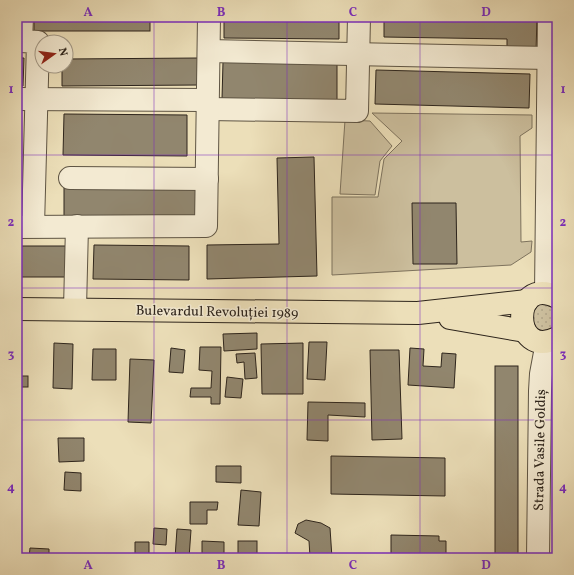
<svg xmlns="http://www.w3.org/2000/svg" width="574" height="575" viewBox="0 0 574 575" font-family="Vollkorn,serif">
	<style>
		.grass { fill: url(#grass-dots); stroke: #7d725d }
		.park { fill: #ccbf9e; stroke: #7d725d }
		.building { fill: #91866e; stroke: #2e251c }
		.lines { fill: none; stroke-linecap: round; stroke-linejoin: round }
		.minor-casing { stroke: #5e5443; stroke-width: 24 }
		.major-casing { stroke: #2e251c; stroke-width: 24 }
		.minor { stroke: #f3ead2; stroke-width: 22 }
		.major { stroke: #ecdfb9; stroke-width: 22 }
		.grid { fill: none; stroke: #7b2cbf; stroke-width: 1; stroke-opacity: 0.55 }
		.labels { text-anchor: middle; stroke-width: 3; stroke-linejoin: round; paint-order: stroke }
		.street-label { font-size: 14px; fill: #2e251c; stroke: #f3ead2 }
		.neatline { fill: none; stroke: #7b2cbf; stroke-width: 1.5 }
		.grid-label { font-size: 13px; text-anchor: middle; font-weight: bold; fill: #7b2cbf }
	</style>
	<defs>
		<pattern id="grass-dots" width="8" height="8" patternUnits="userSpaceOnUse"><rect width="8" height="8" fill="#ccbf9e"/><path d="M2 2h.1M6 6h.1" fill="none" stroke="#b0a488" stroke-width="1.8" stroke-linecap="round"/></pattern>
	</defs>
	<rect width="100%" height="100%" fill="#ecdfb9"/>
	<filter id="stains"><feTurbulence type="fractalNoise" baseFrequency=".005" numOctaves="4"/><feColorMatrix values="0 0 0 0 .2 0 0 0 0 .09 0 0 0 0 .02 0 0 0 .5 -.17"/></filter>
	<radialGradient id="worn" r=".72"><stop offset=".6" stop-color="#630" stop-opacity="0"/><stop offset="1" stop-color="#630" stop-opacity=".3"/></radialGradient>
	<circle class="grass" cx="544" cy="317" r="14"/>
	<g class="park">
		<polygon points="372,113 532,115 532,128 520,136 521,242 532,241 531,252 511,265 332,275 332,197 378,197 384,159 402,141"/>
		<polygon points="345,120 370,121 392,146 380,161 375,195 340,194"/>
	</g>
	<g class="building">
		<rect x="34" y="17" width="116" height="14"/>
		<polygon points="224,17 339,17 339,39 224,38"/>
		<polygon points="384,17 537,17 536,52 507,51 507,39 384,37"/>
		<polygon points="17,58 24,58 23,86 17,86"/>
		<polygon points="198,58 199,85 62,86 62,66 66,66 66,59"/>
		<polygon points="223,62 337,63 337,100 222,99"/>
		<polygon points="376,70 530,74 529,108 375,104"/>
		<polygon points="64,114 187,115 187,156 63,155"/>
		<rect x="17" y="118" width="1" height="38"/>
		<polygon points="314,157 317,276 207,279 207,245 279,244 277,158"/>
		<polygon points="17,188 24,188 23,214 17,213"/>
		<polygon points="64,188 197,189 197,218 64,217"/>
		<polygon points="412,203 456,203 457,264 413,264"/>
		<polygon points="94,245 189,246 189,280 93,279"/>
		<rect x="17" y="246" width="51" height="31"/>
		<polygon points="257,333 257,349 224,351 223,334"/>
		<rect x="17" y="335" width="2" height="26"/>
		<polygon points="309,342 327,342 325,380 307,379"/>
		<polygon points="54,343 73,344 72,389 53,388"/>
		<polygon points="303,343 303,394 262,394 261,344"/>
		<polygon points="200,347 221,347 220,404 211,404 211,397 190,397 191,388 211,388 212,371 199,370"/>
		<polygon points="171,348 185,350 183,373 169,372"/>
		<polygon points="410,348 424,349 423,366 441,367 442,353 456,354 454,388 408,385"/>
		<polygon points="93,349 116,349 116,380 92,380"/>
		<polygon points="370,350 399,350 402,439 372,440"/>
		<polygon points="255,353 257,378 245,379 244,362 237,363 236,354"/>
		<polygon points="130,359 154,360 151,423 128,422"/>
		<rect x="495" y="366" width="23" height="192"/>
		<rect x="17" y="376" width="11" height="11"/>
		<polygon points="227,377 243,379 241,398 225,397"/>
		<polygon points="308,402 365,403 365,417 328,415 328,441 307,440"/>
		<polygon points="58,438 84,438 84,461 59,462"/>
		<polygon points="331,456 445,458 445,496 331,494"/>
		<polygon points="216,466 241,466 241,483 216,482"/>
		<polygon points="65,472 81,473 81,491 64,490"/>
		<polygon points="241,490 261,492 259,526 238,525"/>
		<polygon points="190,502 218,502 217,510 207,510 207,524 190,524"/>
		<polygon points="306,520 321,523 330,528 332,558 297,558 310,557 309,541 295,533 298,524"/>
		<polygon points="154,528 167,529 166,545 153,544"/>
		<polygon points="177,529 191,530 189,558 175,558"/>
		<polygon points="391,535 439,536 439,541 446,541 446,558 391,558"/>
		<polygon points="202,541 224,542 224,558 202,558"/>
		<rect x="238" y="541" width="19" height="17"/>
		<polygon points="135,542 149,542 149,558 128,558 135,557"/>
		<polygon points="30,548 49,549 49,558 29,558"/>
	</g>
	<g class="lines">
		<defs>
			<g id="minor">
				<polyline points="22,17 21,41 38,42 33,226"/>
				<polyline points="209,51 549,58"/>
				<polyline points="17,99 207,100"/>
				<polyline points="208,109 357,111 359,17"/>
				<polyline points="70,178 207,179"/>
				<polyline points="17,227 206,226 209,17"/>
				<polyline points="546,293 549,17"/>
				<polyline points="75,309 77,226"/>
				<polyline points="538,558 540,391 541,374 547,342"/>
			</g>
			<g id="major">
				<path d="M 557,297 C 510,274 511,361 557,338"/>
				<polyline points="17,309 418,313 527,301"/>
				<polyline points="450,318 525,331"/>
			</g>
		</defs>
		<use href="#minor" class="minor-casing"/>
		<use href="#major" class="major-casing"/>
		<use href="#minor" class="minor"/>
		<use href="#major" class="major"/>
	</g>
	<path class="grid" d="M 154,17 L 154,558M 287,17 L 287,558M 420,17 L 420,558M 17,155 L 557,155M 17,288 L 557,288M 17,420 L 557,420"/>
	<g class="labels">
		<g class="street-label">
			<text transform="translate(217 311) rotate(1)" y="5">Bulevardul Revoluției 1989</text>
			<text transform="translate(539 450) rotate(-89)" y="5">Strada Vasile Goldiș</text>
		</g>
	</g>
	<rect width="574" height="575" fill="none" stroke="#ecdfb9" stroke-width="44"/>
	<g transform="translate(54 54) rotate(76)"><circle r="19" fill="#f3ead2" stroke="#a49b89"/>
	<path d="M0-3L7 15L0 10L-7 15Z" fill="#8f2418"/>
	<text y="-6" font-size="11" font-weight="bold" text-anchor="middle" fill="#2e251c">N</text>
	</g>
	<rect x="22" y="22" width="530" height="531" class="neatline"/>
	<g class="grid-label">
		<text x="88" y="16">A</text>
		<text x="221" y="16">B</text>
		<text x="353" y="16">C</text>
		<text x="486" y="16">D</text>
		<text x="11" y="93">1</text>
		<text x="563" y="93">1</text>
		<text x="11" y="226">2</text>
		<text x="563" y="226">2</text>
		<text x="11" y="358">3</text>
		<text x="563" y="358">3</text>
		<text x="11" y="491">4</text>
		<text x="563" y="491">4</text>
		<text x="88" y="569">A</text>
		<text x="221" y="569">B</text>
		<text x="353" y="569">C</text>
		<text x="486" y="569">D</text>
	</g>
	<rect width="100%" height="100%" filter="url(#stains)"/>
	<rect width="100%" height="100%" fill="url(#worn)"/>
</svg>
